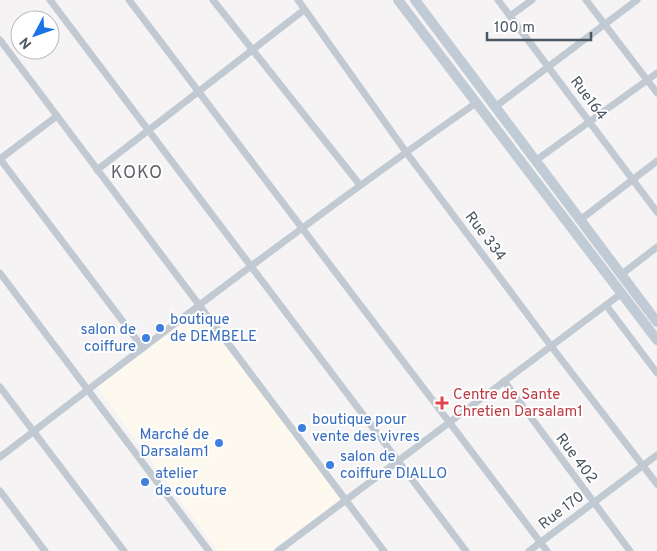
<svg xmlns="http://www.w3.org/2000/svg" width="657" height="551" viewBox="0 0 657 551" font-family="Overpass,sans-serif">
	<style>
		.commercial { fill: #fdf9ef }
		.lines { fill: none; stroke-linecap: round; stroke-linejoin: round }
		.street { stroke: #c1cad2; stroke-width: 7 }
		.secondary { stroke: #c1cbd6; stroke-width: 10 }
		.shop-dot { fill: #3f7fe0; stroke: #fff; stroke-width: 2 }
		.health-dot { fill: #e0444e; stroke: #fff; stroke-width: 2 }
		.labels { text-anchor: middle; stroke-width: 4; stroke-linejoin: round; paint-order: stroke }
		.street-label { font-size: 15px; fill: #4a5661; stroke: #fff }
		.shop-label { font-size: 15px; fill: #366cbe; stroke: #fff; text-anchor: start }
		.health-label { font-size: 15px; fill: #be3a42; stroke: #fff; text-anchor: start }
		.quarter-label { font-size: 18px; letter-spacing: 1px; fill: #5f6368; stroke: #fff }
	</style>
	<rect width="100%" height="100%" fill="#f5f3f3"/>
	<polygon class="commercial" points="201,310 341,499 271,551 218,551 97,387"/>
	<g class="lines">
		<g class="street">
			<polyline points="50,0 466,551"/>
			<polyline points="129,0 547,551"/>
			<polyline points="213,0 360,185"/>
			<polyline points="298,0 406,152 551,346 657,484"/>
			<polyline points="498,0 657,212"/>
			<polyline points="586,0 657,93"/>
			<polyline points="510,16 532,0"/>
			<polyline points="0,40 384,551"/>
			<polyline points="495,107 637,0"/>
			<polyline points="0,159 143,348"/>
			<polyline points="0,159 57,116"/>
			<polyline points="535,161 657,73"/>
			<polyline points="97,170 304,10"/>
			<polyline points="580,220 657,161"/>
			<polyline points="0,273 209,551"/>
			<polyline points="622,274 657,247"/>
			<polyline points="606,305 657,373"/>
			<polyline points="504,381 630,551"/>
			<polyline points="0,387 124,551"/>
			<path d="M 0,457 C 157,337 314,216 476,103"/>
			<polyline points="0,491 45,551"/>
			<polyline points="278,551 622,293"/>
			<polyline points="529,551 657,455"/>
		</g>
		<g class="secondary">
			<polyline points="398,0 657,340"/>
			<polyline points="415,0 657,322"/>
		</g>
	</g>
	<g class="shop-dot">
		<circle cx="160" cy="328" r="5"/>
		<circle cx="146" cy="338" r="5"/>
		<circle cx="302" cy="428" r="5"/>
		<circle cx="219" cy="443" r="5"/>
		<circle cx="330" cy="465" r="5"/>
		<circle cx="145" cy="482" r="5"/>
	</g>
	<path class="health-dot" d="M439.5 395.5h5v5h5v5h-5v5h-5v-5h-5v-5h5z"/>
	<g class="labels">
		<g class="street-label">
			<text transform="translate(589 98) rotate(53)" y="5">Rue164</text>
			<text transform="translate(486 236) rotate(53)" y="5">Rue 334</text>
			<text transform="translate(577 458) rotate(53)" y="5">Rue 402</text>
			<text transform="translate(561 510) rotate(-37)" y="5">Rue 170</text>
		</g>
		<g class="shop-label">
			<text x="170" y="324">boutique<tspan x="170" dy="17">de DEMBELE</tspan></text>
			<text x="136" y="334" text-anchor="end">salon de<tspan x="136" dy="17">coiffure</tspan></text>
			<text x="312" y="424">boutique pour<tspan x="312" dy="17">vente des vivres</tspan></text>
			<text x="209" y="439" text-anchor="end">Marché de<tspan x="209" dy="17">Darsalam1</tspan></text>
			<text x="340" y="461">salon de<tspan x="340" dy="17">coiffure DIALLO</tspan></text>
			<text x="155" y="478">atelier<tspan x="155" dy="17">de couture</tspan></text>
		</g>
		<g class="health-label">
			<text x="453" y="399">Centre de Sante<tspan x="453" dy="17">Chretien Darsalam1</tspan></text>
		</g>
		<g class="quarter-label">
			<text x="137" y="178">KOKO</text>
		</g>
	</g>
	<g transform="translate(35 35) rotate(229)"><circle r="24" fill="#ffffff" stroke="#b7bbc0"/>
	<path d="M0-4L9 19L0 12L-9 19Z" fill="#1a73e8"/>
	<text y="-8" font-size="14" font-weight="bold" text-anchor="middle" fill="#4a5661">N</text>
	</g>
	<path d="M487 32v8h104v-8" fill="none" stroke="#4a5661" stroke-width="2.5"/>
	<text x="494" y="32" font-size="15" fill="#4a5661" stroke="#ffffff" stroke-width="4" paint-order="stroke">100 m</text>
</svg>
